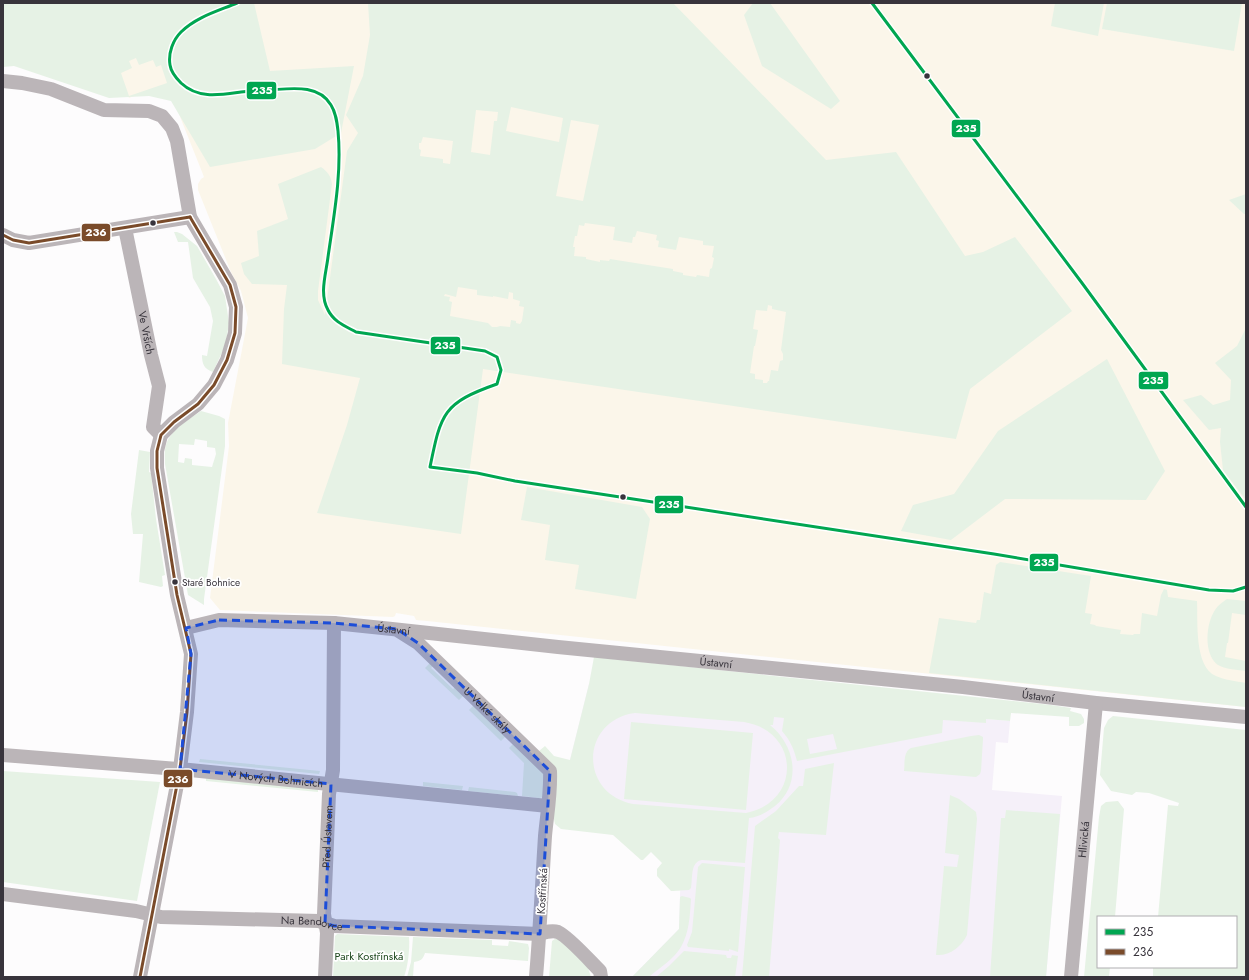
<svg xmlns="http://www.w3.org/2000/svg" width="1249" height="980" viewBox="0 0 1249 980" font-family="Jost,sans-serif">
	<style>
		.built { fill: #f5f0f9 }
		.medical { fill: #fbf6ea }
		.green { fill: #e6f2e5; fill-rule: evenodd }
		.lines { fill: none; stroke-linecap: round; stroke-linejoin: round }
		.street { stroke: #bbb5b8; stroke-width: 14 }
		.bus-1-casing { stroke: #fff; stroke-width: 6 }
		.bus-2-casing { stroke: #fff; stroke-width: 6 }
		.bus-1 { stroke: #00a651; stroke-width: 3 }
		.bus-2 { stroke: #7a4b2a; stroke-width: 3 }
		.marked { fill: #1d4ed8; fill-opacity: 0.2; stroke: #1d4ed8; stroke-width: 3; stroke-dasharray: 8 5; stroke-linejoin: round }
		.bus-dot { fill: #38343c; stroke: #fff; stroke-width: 1.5 }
		.labels { text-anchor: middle; stroke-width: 3.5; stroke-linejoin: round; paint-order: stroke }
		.bus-label { font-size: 10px; fill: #38343c; stroke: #fff; text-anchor: start }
		.street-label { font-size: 11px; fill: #38343c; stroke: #fff }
		.park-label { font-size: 11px; fill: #1d481d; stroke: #fff }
		.line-badge { stroke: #fff; stroke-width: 1.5 }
		.badge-label { font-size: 11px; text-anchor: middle; font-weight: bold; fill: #fff }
	</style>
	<rect width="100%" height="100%" fill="#fdfcfd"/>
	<polygon class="built" points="589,684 1010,721 1008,743 996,742 992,790 1062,796 1046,977 632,977 679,929 681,864 570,760"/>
	<polygon class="medical" points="3,3 1246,3 1246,707 427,621 416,620 414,616 396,613 395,616 393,617 220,610 210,598 229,446 228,423 248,318 241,291 231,272 198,190 198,184 201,179 204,177 167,84 129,98 124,90 3,55"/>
	<g class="green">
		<path d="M 18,3 L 254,3 L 270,71 L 354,66 L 341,133 L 315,149 L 210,167 L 171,101 L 149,96 L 109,98 L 14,66 L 3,67 L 3,4 ZM 136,58 L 139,65 L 153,60 L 156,67 L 161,65 L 167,83 L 129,96 L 121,73 L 132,68 L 129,61 Z"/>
		<path d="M 368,3 L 673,3 L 826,160 L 896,152 L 965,256 L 983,252 L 1015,237 L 1072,311 L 970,389 L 956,439 L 483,369 L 461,534 L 317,513 L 347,425 L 360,378 L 282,364 L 284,309 L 287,285 L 252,284 L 244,274 L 241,263 L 259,256 L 257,231 L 288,219 L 278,184 L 321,167 C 328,172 331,176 332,184 L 318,291 L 318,300 L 325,315 L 347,151 L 358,133 L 346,115 L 363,76 L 370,35 ZM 511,107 L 563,118 L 559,142 L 506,131 ZM 476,110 L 498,112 L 497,121 L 494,121 L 490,155 L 471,152 ZM 571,120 L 599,125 L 583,201 L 556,196 ZM 423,137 L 453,141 L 450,164 L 443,163 L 443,159 L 420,156 L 421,150 L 419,149 L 419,143 L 421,143 ZM 585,223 L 615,227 L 613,240 L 632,243 L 633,237 L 635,237 L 637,231 L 657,235 L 656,240 L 659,241 L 658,247 L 676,250 L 679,237 L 703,241 L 703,245 L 714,246 L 712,257 L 714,258 L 712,268 L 710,269 L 709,277 L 697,275 L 696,277 L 683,275 L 683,273 L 673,271 L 673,269 L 610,259 L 609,261 L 600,260 L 600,262 L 586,259 L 586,257 L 574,256 L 575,247 L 573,247 L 575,236 L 577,236 L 579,225 L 584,226 ZM 458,287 L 477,290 L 477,295 L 493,297 L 493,296 L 508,299 L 509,292 L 513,293 L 513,299 L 520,301 L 519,306 L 524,307 L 522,321 L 520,324 L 516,323 L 516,321 L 511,320 L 510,327 L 500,326 L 497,327 L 492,327 L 488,323 L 450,316 L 452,302 L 449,301 L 450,297 L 444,296 L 445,294 L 456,297 ZM 768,305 L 772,306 L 772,309 L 786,312 L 781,350 L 783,354 L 783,360 L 780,361 L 778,371 L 771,370 L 769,381 L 768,381 L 767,383 L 763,383 L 763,380 L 755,379 L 755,374 L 750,373 L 754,346 L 755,346 L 758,330 L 753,329 L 756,310 L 767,311 Z"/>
		<polygon points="753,3 770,3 840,101 831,109 762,66 744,15"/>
		<polygon points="1055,3 1104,3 1098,36 1051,26"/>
		<polygon points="1107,3 1242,3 1234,51 1102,29"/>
		<polygon points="1246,194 1246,214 1244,214 1229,200"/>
		<path d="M 174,232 L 177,232 L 182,234 L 197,246 L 216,279 L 225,296 L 229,323 L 227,336 L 224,348 L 213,372 C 204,369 202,364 202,355 L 207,356 L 213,321 L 210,307 L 193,278 L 188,242 L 178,242 Z"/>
		<polygon points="1246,328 1246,500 1223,470 1220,442 1221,428 1209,430 1183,400 1201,395 1213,405 1230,400 1231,380 1215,363 1237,346"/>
		<polygon points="1107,359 1165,471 1146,500 1005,499 951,540 901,531 913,505 954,494 998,431"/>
		<path d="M 201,411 L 219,416 L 225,419 L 225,446 L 204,599 L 204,605 L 188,595 L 165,464 C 165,458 164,451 166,445 C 171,429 188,420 201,411 ZM 195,439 L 207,441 L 207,447 L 215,448 L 216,454 L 212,467 L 192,465 L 192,459 L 185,458 L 184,463 L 178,462 L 179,444 L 194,445 Z"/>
		<polygon points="139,450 150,452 149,472 151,473 156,519 165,575 162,576 163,586 161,587 139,582 143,534 133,534 131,514"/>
		<polygon points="527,487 642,507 650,519 636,599 575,589 579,565 545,560 550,525 521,520"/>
		<path d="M 1000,562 L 1091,576 L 1085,613 L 1092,614 L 1090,624 L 1095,625 L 1096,626 L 1121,630 L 1120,634 L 1133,635 L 1134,634 L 1140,634 L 1142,613 L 1157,616 L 1161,595 L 1164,589 L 1167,590 L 1168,597 L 1197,601 C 1198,621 1194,667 1216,676 C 1224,680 1236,681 1246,683 L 1246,707 L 929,673 L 939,618 L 976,623 L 977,620 L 980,620 L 984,592 L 991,594 L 996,565 Z"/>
		<path d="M 1227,599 L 1246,601 L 1246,615 L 1232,613 L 1228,643 L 1227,643 L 1225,657 L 1246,661 L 1246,671 C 1239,670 1224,669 1218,665 C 1203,654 1206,623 1215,610 C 1218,605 1223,602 1227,599 Z"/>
		<path d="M 594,657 L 1051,705 L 1071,708 L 1070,711 L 1081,714 L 1084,719 L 1084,723 L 1079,726 L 1069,726 L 1069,717 L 1011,713 L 1010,721 L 986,719 L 986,723 L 943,720 L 942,733 L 797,761 C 794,749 790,740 782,731 L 784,718 L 774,717 L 773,725 L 770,725 C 796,746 802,784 775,806 C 767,812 759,817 749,818 L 745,863 L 702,860 C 690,862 693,877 691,888 L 689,890 L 673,891 L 671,891 L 657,876 L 657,869 L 662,863 L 651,852 L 643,860 L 641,860 L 613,835 L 561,829 L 555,824 L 539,751 L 545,746 L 554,756 L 570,760 L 589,684 ZM 635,713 L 744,722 C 800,731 802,802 746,813 L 633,804 C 578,793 581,720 635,713 ZM 833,734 L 837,749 L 810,754 L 807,739 Z"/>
		<polygon points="431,662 434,665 431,668 453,689 457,686 465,694 459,700 425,668"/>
		<polygon points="475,704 507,735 501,741 469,710"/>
		<polygon points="1113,716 1246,730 1246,977 1153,977 1153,967 1236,967 1236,917 1158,917 1168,805 1178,806 1179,803 1149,793 1136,792 1132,795 1111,791 1100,775 1104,728 1108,720"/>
		<polygon points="631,722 753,733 746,810 624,799"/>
		<path d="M 979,735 L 983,737 L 983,739 L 981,771 L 980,774 L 976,777 L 904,771 C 905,763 903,752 911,748 L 971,736 Z"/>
		<polygon points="515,742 544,772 544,797 539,798 522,796 524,763 509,748"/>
		<polygon points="200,759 320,771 319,774 199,762"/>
		<polygon points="834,763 826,835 779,832 778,838 780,840 769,977 742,977 755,826 776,811 799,786 803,786 805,769"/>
		<polygon points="3,771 160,782 137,901 3,882"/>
		<polygon points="206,778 318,789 318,792 206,781"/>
		<polygon points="423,782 463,786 462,790 423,786"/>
		<polygon points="469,787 515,792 517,793 518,796 468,791"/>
		<path d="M 950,795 L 959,799 L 976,812 L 977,819 L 967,935 C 961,947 950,956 936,955 L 944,866 L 957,867 L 959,855 L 945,853 Z"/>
		<polygon points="1118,801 1124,809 1115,917 1098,917 1098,967 1110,967 1109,977 1084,977 1099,817 1101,806 1106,802"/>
		<polygon points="1006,810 1060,814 1046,977 990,977 1001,818 1005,818"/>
		<polygon points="702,863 745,867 738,952 729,949 729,951 688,947 687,945 692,932 698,867"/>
		<path d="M 682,896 L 690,898 L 691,899 C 690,916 689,933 681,947 C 674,959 659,968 649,977 L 632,977 L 679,929 L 680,897 Z"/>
		<path d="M 337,934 L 409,937 C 410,948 408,966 404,977 L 333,977 L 335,936 Z"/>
		<path d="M 413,937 L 492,940 L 492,945 L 508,946 L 509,941 L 528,944 L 529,948 L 528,961 L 425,953 C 423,959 421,961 414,962 L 413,977 L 407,977 L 411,962 Z"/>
		<polygon points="555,939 559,939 587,965 591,977 549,977 552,941"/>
		<polygon points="684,951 726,955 727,958 731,958 732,955 738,956 735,977 656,977 669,966"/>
	</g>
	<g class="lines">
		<g class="street">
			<polyline points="3,81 22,83 51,89 104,110 149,111 162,116 172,128 177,141 190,217 230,285 236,307 235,333 227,360 214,385 198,404 174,422 161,435 157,451 157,468 177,595 191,654 187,712 180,769 140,977"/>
			<path id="s1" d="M 125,228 L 151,355 L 159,386 L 153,427 L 161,435"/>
			<polyline points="3,235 13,240 29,243 190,217"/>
			<path id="s2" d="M 186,628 L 219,620 L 334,623 L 392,629 L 558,647 L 963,687 L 1096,703 L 1246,717"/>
			<path id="s3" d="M 399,631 L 418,643 L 550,771 C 551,793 547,814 545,836 C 542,883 540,930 536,977"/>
			<path id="s4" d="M 3,755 L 190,770 L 548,806"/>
			<path id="s5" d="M 3,894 L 136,911 L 161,917 L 319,921 L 334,926 L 540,934 C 546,932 552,930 558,932 C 569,937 591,962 600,971 L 601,977"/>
			<path id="s6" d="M 325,977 L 327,933 L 324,914 L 329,794 L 333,770 L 334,623"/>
			<path id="s7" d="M 1071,977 L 1096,703"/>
		</g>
		<defs>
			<g id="bus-1">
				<path d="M 237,3 C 218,11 196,17 181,32 C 173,40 168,53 170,65 C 171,72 176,78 181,83 C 198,99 219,95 241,92 C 249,91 259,91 268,90 C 289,89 318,83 331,105 C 336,113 337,122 338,131 C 342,173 334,215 328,257 C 326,274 319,294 328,310 C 334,322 345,326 356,332 L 485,351 L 497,357 L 501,370 L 497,384 C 443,403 441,413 430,467 L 477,473 L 515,481 L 994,554 L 1209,590 L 1233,591 L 1246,587"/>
				<polyline points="872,3 1082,283 1246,507"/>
			</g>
			<g id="bus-2">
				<polyline points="3,235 13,240 29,243 190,217"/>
				<polyline points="140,977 180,769 187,712 191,654 177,595 157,468 157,451 161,435 174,422 198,404 214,385 227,360 235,333 236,307 230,285 190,217"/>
			</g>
		</defs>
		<use href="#bus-1" class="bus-1-casing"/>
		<use href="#bus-2" class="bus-2-casing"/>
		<use href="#bus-1" class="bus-1"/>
		<use href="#bus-2" class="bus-2"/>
	</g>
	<path class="marked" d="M 219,620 L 334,623 L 397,629 L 418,643 L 550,771 L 540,934 L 334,926 L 325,923 L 331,784 L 180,769 L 191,654 L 186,628 Z"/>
	<g class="bus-dot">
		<circle cx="927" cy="76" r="3.5"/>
		<circle cx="153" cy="223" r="3.5"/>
		<circle cx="623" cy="497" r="3.5"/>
		<circle cx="175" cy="582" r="3.5"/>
	</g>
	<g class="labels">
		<g class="bus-label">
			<text x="182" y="586">Staré Bohnice</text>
		</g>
		<g class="street-label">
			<text dy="4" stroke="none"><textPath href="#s1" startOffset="107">Ve Vrších</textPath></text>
			<text dy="4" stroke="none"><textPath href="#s2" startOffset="209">Ústavní</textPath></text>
			<text dy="4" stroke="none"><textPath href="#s2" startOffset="533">Ústavní</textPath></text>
			<text dy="4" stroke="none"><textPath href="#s2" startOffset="857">Ústavní</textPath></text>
			<text dy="4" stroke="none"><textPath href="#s3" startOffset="119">U Velké skály</textPath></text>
			<text dy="4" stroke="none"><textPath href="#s4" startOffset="274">V Nových Bohnicích</textPath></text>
			<text dy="4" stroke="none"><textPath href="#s6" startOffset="141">Před Ústavem</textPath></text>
			<text dy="4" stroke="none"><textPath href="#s7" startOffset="138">Hlivická</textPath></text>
			<text transform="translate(542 891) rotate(-87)" y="4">Kostřínská</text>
			<text dy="4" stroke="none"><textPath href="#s5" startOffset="311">Na Bendovce</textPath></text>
		</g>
		<g class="park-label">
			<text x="369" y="960">Park Kostřínská</text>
		</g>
	</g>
	<g class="line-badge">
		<rect x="246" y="81" width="31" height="19" rx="4" fill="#00a651"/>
		<rect x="951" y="119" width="30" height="19" rx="4" fill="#00a651"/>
		<rect x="81" y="223" width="30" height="19" rx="4" fill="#7a4b2a"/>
		<rect x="430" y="336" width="31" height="19" rx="4" fill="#00a651"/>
		<rect x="1138" y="371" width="31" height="19" rx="4" fill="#00a651"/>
		<rect x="654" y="495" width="30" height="19" rx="4" fill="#00a651"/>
		<rect x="1029" y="553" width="30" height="19" rx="4" fill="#00a651"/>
		<rect x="163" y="769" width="30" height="19" rx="4" fill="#7a4b2a"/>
	</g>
	<g class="badge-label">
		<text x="262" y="94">235</text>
		<text x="966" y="132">235</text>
		<text x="96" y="236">236</text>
		<text x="445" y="349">235</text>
		<text x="1153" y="384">235</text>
		<text x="669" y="508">235</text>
		<text x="1044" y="566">235</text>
		<text x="178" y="783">236</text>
	</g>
	<rect width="1249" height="980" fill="none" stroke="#38343c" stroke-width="8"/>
	<rect x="1097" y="916" width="140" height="52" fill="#ffffff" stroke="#afaeb1"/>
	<rect x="1105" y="929" width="20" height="6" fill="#00a651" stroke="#afaeb1"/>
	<text x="1133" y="936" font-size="12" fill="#38343c">235</text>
	<rect x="1105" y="949" width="20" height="6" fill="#7a4b2a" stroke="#afaeb1"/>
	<text x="1133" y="956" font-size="12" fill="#38343c">236</text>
</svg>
